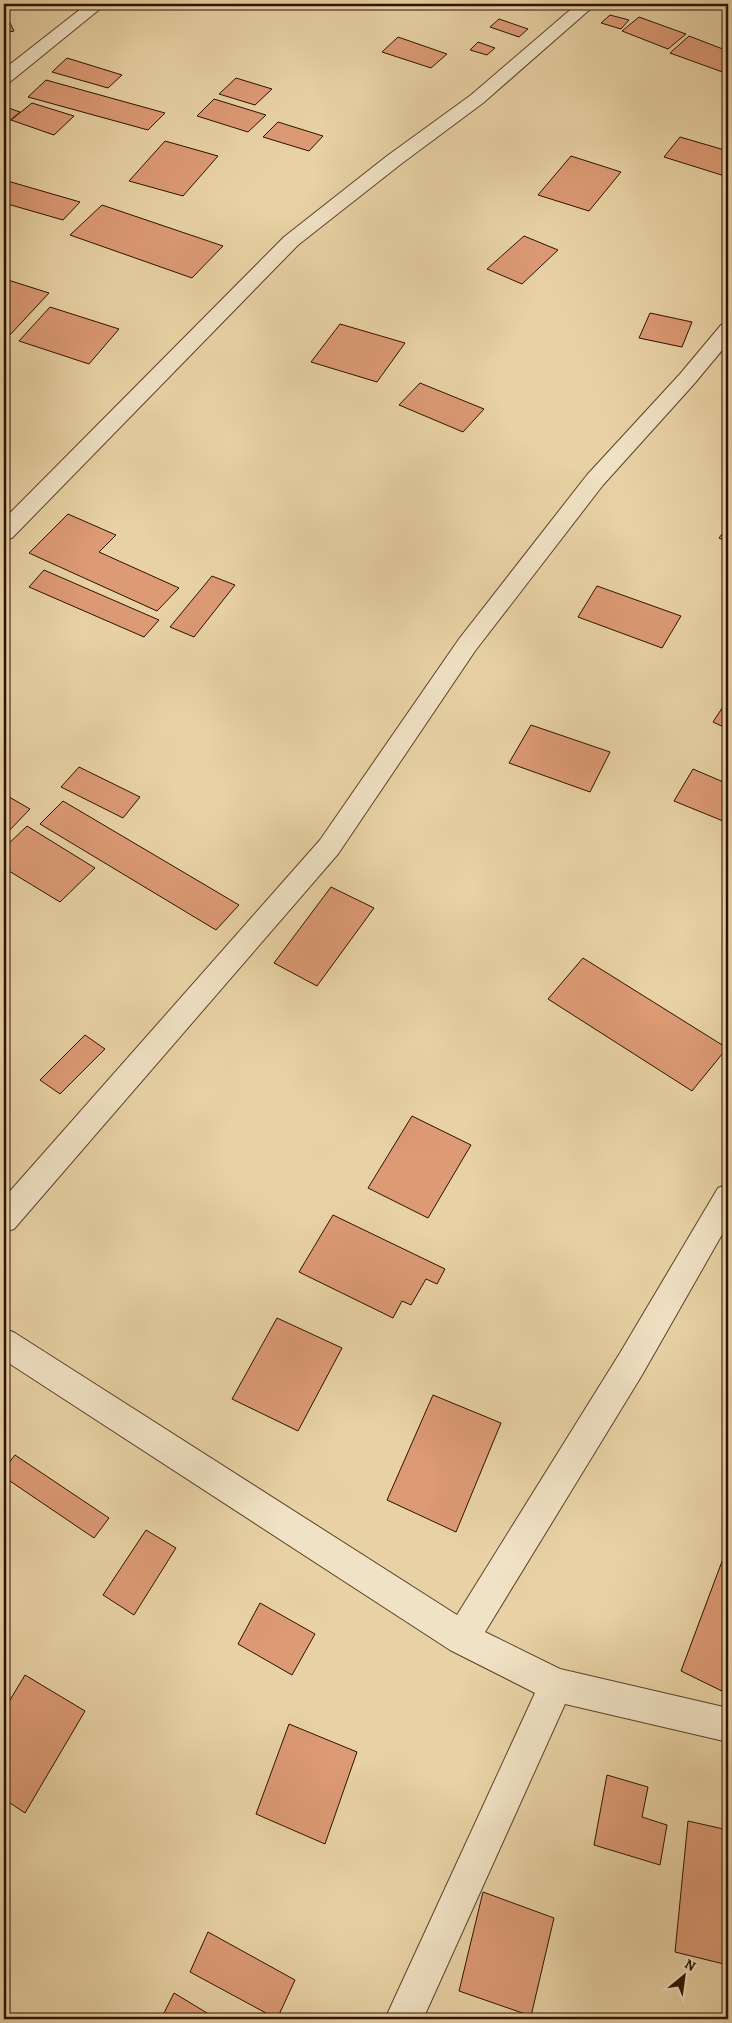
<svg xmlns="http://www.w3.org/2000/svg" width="732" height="2023" viewBox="0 0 732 2023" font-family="Alegreya,serif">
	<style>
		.building { fill: #dc9a75; stroke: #2d1100 }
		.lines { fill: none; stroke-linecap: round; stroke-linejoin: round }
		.minor-casing { stroke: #5c4129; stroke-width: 2 }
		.minor { fill: #f0e2c4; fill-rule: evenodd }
	</style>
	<rect width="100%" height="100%" fill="#e8d2a5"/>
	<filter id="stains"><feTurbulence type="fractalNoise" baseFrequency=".004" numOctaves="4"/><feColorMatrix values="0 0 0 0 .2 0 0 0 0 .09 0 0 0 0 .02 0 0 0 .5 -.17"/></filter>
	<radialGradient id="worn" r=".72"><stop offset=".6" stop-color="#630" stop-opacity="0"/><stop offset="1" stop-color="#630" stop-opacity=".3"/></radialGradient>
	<g class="building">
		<polygon points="4,11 14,31 4,33"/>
		<polygon points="610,15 629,20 621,29 601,23"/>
		<polygon points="639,17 686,34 668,49 622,31"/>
		<polygon points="499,19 528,29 519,37 490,27"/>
		<polygon points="689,36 728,51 728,74 670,53"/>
		<polygon points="398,37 447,54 431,68 382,52"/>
		<polygon points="478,42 495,48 487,55 470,50"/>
		<polygon points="67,58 122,75 108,88 52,72"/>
		<polygon points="236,78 272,89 255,105 219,94"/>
		<polygon points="46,80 165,113 148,130 28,97"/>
		<polygon points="214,99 266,115 248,132 197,116"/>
		<polygon points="32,103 74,116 54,135 11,120"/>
		<polygon points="6,107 20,112 7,123 4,122 4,109"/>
		<polygon points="278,122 323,136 309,151 263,137"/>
		<polygon points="680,137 728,151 728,177 664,157"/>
		<polygon points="165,141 218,156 183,196 129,181"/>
		<polygon points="571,156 621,172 589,211 538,195"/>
		<polygon points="4,180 80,202 63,220 4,203"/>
		<polygon points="102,205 223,246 192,278 70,235"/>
		<polygon points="524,236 558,250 522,284 487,269"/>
		<polygon points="8,280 49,293 8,337 4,335 4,285"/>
		<polygon points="50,307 119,329 89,364 19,341"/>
		<polygon points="650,313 692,322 682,347 639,338"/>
		<polygon points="340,324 405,343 377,382 311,362"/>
		<polygon points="420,383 484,409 463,432 399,405"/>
		<polygon points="68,514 116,535 99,552 179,588 157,611 29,553"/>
		<polygon points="728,526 728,542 719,538"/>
		<polygon points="44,570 159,620 144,637 29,587"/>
		<polygon points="212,576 235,585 194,637 170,627"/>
		<polygon points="597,586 681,616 662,648 578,617"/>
		<polygon points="728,699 728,729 713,722"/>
		<polygon points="531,725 610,752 590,792 509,763"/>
		<polygon points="79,767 140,797 123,818 61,787"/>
		<polygon points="693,769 728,784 728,823 674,801"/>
		<polygon points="4,794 30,809 4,836"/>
		<polygon points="63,801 239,905 216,930 40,824"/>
		<polygon points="27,826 95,868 60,902 4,868 4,848"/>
		<polygon points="331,887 374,908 317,986 274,963"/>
		<polygon points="583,958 727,1048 692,1091 548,999"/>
		<polygon points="85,1035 105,1049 60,1094 40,1080"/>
		<polygon points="412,1116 471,1145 428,1218 368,1188"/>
		<polygon points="333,1215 445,1269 437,1284 426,1279 411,1305 402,1301 393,1318 299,1272"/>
		<polygon points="277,1318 342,1348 298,1431 232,1399"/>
		<polygon points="433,1395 501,1423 456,1532 387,1500"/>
		<polygon points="15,1455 109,1518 94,1538 4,1477 4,1469"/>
		<polygon points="146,1530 176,1548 134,1615 103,1595"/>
		<polygon points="724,1556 728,1558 728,1694 681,1671"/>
		<polygon points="260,1603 315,1634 292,1675 238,1644"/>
		<polygon points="25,1675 85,1711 25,1813 4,1799 4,1710"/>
		<polygon points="289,1724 357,1752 325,1844 256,1814"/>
		<polygon points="607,1775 648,1787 642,1817 667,1825 660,1865 594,1845"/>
		<polygon points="688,1821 728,1830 728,1965 675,1952"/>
		<polygon points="483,1892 554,1918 531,2016 459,1991"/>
		<polygon points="208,1932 295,1980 277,2019 190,1972"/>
		<polygon points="174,1993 217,2019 161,2019"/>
	</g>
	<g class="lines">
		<defs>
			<g id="minor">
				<polygon points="87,4 106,4 10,82 4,83 4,69"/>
				<polygon points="577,4 596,4 483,103 401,164 298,245 12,538 4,540 4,519 284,237 387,156 471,95"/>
				<polygon points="728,324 728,343 694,384 603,485 475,651 338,854 14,1229 4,1232 4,1198 320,840 459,639 587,475 680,374 721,325"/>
				<polygon points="728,1184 728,1224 642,1375 485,1632 560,1669 728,1708 728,1742 565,1704 423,2019 385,2019 535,1693 450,1650 4,1360 4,1328 15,1333 457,1615 620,1353 718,1188"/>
			</g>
		</defs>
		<use href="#minor" class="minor-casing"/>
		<use href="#minor" class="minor"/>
	</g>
	<rect width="732" height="2023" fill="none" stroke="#e8d2a5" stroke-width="20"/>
	<rect x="5" y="5" width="722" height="2013" fill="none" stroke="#2d1100" stroke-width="2.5"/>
	<rect x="10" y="10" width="712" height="2003" fill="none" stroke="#2d1100"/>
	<g transform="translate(684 1976) rotate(29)" stroke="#f0e2c4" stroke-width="4" paint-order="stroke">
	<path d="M0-4L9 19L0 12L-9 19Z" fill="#2d1100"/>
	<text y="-8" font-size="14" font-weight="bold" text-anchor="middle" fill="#2d1100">N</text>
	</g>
	<rect width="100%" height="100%" filter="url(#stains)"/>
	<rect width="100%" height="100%" fill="url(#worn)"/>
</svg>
